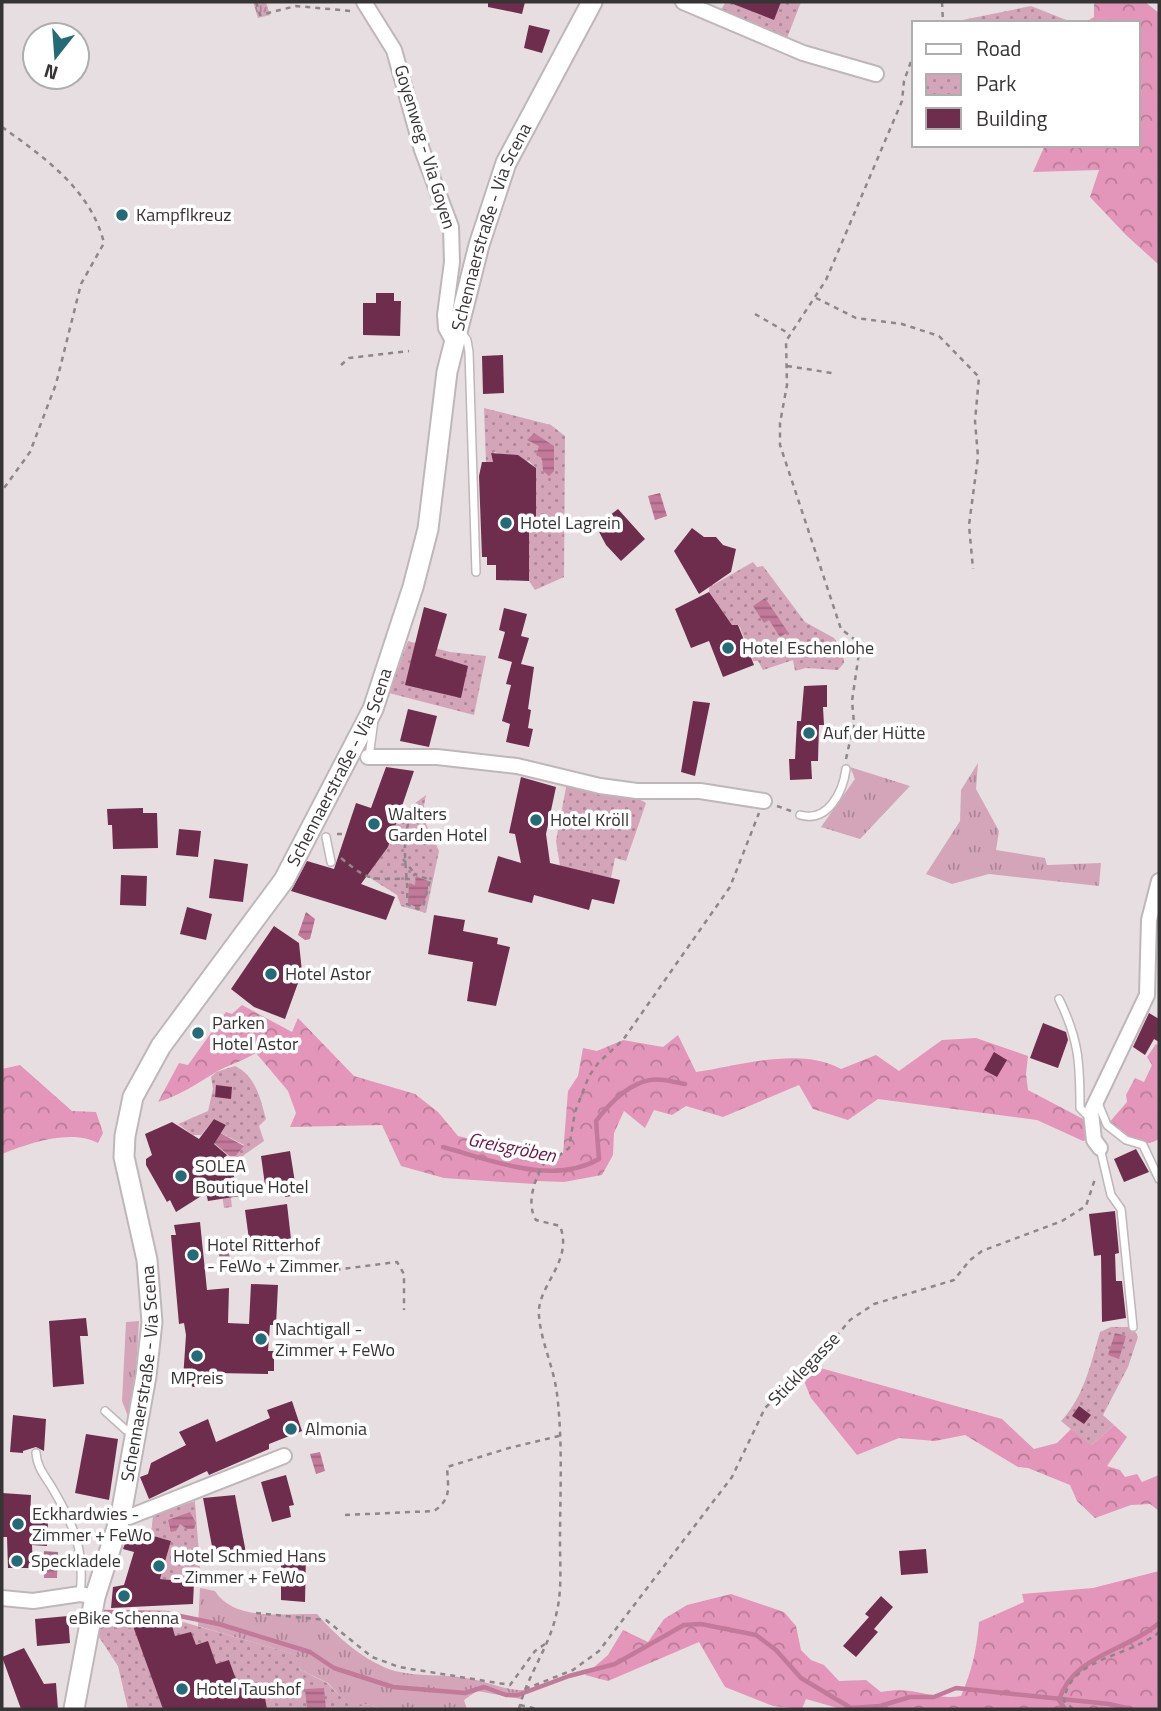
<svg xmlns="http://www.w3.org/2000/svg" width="1161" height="1711" viewBox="0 0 1161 1711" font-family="'Titillium Web',sans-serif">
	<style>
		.grass { fill: url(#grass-tufts) }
		.forest { fill: url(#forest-crowns) }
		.park { fill: url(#park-dots) }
		.water { fill: url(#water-rules) }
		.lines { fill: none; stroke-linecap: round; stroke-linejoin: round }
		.stream { stroke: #c2799a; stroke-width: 4.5 }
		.building { fill: #6f2d4e }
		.service-casing { stroke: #bfb6ba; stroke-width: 10 }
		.minor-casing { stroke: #bfb6ba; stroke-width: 18 }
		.tertiary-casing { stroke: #bfb6ba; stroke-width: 23 }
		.path { stroke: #8d8789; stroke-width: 2.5; stroke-dasharray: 5 5; stroke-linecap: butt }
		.service { stroke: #fff; stroke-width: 7 }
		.minor { stroke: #fff; stroke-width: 14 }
		.tertiary { stroke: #fff; stroke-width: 19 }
		.poi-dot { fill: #246b78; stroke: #fff; stroke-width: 2.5 }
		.labels { text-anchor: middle; stroke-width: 7; stroke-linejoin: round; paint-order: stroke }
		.street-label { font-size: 18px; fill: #373435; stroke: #fff }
		.poi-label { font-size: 18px; fill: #373435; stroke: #fff; text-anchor: start }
		.water-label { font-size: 19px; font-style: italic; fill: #6e1648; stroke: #fff }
	</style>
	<defs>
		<pattern id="grass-tufts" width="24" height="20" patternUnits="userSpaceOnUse" patternTransform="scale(1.75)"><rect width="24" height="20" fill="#d4a5b9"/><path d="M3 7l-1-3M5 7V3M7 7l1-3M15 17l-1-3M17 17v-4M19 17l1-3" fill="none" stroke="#ad8797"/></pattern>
		<pattern id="forest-crowns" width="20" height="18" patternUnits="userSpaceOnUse" patternTransform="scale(1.75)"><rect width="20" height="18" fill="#e396b9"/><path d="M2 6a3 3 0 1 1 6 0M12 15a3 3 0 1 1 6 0" fill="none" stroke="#b97b97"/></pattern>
		<pattern id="park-dots" width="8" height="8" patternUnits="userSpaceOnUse" patternTransform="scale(1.75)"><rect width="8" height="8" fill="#d4a5b9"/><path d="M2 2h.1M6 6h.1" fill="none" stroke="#ad8797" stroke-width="1.8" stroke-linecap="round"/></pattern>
		<pattern id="water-rules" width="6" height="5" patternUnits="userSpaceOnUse" patternTransform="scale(1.75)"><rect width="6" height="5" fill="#c2799a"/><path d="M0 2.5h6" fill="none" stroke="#9e647e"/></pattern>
	</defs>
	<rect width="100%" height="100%" fill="#e7dee1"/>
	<g class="grass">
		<polygon points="253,2 266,2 270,15 258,18"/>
		<polygon points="978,763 976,789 999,831 996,850 1045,858 1047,865 1101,863 1099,886 989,874 952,884 926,874 960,821 961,790"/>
		<polygon points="850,767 910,786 860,839 821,827 855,779"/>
		<polygon points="139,1321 136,1371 129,1419 122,1401 126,1322"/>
		<path d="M 200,1588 L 215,1591 C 234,1622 285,1613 317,1614 C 337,1637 365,1662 395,1671 C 417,1677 443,1674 466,1678 C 486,1681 503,1690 524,1690 L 521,1699 L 477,1691 L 464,1700 L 467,1709 L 380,1709 L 369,1704 L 350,1707 L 328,1683 L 299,1669 L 302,1657 L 198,1626 Z"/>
	</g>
	<g class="forest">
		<polygon points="1094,2 1145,2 1159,13 1159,265 1126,235 1090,197 1099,170 1033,172 1045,145 1138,145 1138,23 1084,23 1094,17"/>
		<path d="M 242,1005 L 292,1032 L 298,1018 L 354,1076 L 415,1094 L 438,1112 L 458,1136 L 536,1155 L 563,1154 L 568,1091 L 578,1076 L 583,1048 L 597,1051 L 623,1040 L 663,1047 L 678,1035 L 696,1072 C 739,1066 800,1046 841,1069 L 876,1055 L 899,1071 L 942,1040 L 976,1038 L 1028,1056 L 1026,1074 L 1028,1090 L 1085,1120 L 1089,1139 L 1083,1141 L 1037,1120 L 878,1099 L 848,1120 L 813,1109 L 799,1085 L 723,1117 L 686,1106 L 672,1115 L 654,1110 L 645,1128 L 624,1111 L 614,1133 L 613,1155 L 602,1175 L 564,1182 L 537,1181 L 534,1184 L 444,1178 L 401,1166 L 382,1125 L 290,1127 L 296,1113 L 288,1091 L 256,1053 C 243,1061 228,1065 216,1072 C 198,1083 179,1096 158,1102 L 179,1063 L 188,1065 L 226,1012 L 232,1014 Z"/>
		<path d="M 1156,1044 L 1159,1045 L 1159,1139 C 1138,1151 1124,1138 1107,1125 L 1127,1102 L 1126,1095 L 1135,1078 L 1144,1082 L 1152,1065 L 1147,1057 Z"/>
		<path d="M 20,1065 L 72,1111 L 96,1112 L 103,1133 L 98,1143 C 70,1129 30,1143 2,1154 L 2,1069 Z"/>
		<polygon points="817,1367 1002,1419 1034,1449 1057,1443 1071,1429 1092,1445 1114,1425 1127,1437 1107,1466 1120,1470 1125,1477 1137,1474 1142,1482 1159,1475 1159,1511 1150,1504 1131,1505 1095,1518 1077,1501 1070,1485 1028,1468 1018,1467 965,1435 935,1441 899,1438 857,1455 811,1398 804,1381"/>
		<path d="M 1159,1571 L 1159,1709 L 841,1709 L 806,1699 L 802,1709 L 773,1706 L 725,1687 L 699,1642 L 608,1681 L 585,1675 L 608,1655 L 623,1630 L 648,1642 L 664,1619 L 687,1605 L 731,1594 L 784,1612 L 796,1626 L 801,1650 L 811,1660 L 824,1665 L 839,1681 L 866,1680 L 881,1692 C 915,1685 934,1701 961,1696 C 972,1671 977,1648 979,1622 L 1024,1602 L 1022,1594 L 1093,1588 Z"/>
	</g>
	<g class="park">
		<polygon points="726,2 801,2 787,38 720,11"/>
		<polygon points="1031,6 1074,23 948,23"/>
		<polygon points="484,408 551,425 565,436 564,577 535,590 529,581 529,528 536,527 536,468 529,461 519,463 495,452 491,454 493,462 486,462"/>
		<polygon points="753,562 757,567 763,566 805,622 834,638 843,651 844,663 838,670 806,668 795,671 793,660 763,670 758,661 753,661 739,625 732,625 709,592 710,582 713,585"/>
		<polygon points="408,641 450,652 486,656 474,715 389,693"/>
		<path d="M 567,782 C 586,787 634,794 646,803 L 626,861 L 615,858 L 611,878 L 560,866 L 556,841 Z"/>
		<polygon points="426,795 422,816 439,851 426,913 401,906 397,895 367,876 388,847 398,816"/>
		<path d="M 235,1066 C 256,1076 260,1098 266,1119 L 259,1126 L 264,1141 L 227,1167 L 232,1207 L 224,1208 L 218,1167 L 227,1155 L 233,1159 L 244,1145 L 221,1133 L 226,1125 L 214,1119 L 201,1135 L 193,1135 L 178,1124 L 208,1111 L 213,1089 L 211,1077 L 216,1072 Z"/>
		<path d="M 1111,1327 L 1133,1327 L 1138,1337 L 1128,1367 L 1103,1415 L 1114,1425 L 1091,1446 L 1061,1421 C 1084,1397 1091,1363 1100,1332 Z"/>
		<polygon points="195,1501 201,1582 160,1579 171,1541 151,1535 153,1515"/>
		<polygon points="133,1615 166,1617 303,1657 299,1669 327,1683 350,1706 369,1704 380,1709 128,1709 118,1666 97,1634 100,1617"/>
	</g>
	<g class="water">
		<polygon points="534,433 554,446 554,471 549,476 543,471 542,458 536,455 539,446 527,440"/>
		<polygon points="660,493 667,516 655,520 648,496"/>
		<polygon points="765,598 788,632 780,637 769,620 764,623 753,606"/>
		<path d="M 416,876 L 428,881 C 429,890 426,904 418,908 L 408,903 L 409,883 L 415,885 Z"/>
		<polygon points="306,912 315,919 310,939 305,940 298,935"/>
		<polygon points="215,1130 244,1146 233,1159 209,1139"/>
		<polygon points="227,1240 230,1260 220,1262 217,1242"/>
		<polygon points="1115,1333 1126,1336 1119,1359 1108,1355"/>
		<polygon points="320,1452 325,1471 316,1474 310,1454"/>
		<polygon points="190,1512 196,1523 194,1529 187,1529 180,1524 176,1531 171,1532 168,1520"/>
		<polygon points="44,1551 58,1552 57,1578 44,1578"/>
		<polygon points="324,1688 326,1709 307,1709 305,1689"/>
	</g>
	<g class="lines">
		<g class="stream">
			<path d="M 443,1147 C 491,1160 552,1186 599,1159 L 596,1121 C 609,1104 627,1084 650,1080 C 660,1078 675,1082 685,1084"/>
			<polyline points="103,1612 165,1613 219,1624 310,1652 334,1668 393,1687 465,1693 484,1687 506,1695 518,1695 569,1676 615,1664 684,1625 701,1624 756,1635 776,1650 801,1678 851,1708 880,1706 910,1697 934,1697 956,1688 1109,1704 1131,1709"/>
			<path d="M 1065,1709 L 1059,1700 C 1073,1655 1125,1652 1159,1623"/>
		</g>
	</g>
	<g class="building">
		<polygon points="488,2 525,2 522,14 488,7"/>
		<polygon points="728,2 781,2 774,20"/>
		<polygon points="529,25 550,30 542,53 524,48"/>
		<polygon points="376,293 394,293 394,301 401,301 400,336 363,335 363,303 376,303"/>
		<polygon points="503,355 504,393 483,394 482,356"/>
		<polygon points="491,453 518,455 536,468 536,527 529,528 529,581 496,580 496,565 487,565 487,557 482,557 479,476 482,462 493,462"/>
		<polygon points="618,509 645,539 621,561 606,545 596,526"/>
		<polygon points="692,528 704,537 716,537 723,545 736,549 731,572 699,594 674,551"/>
		<polygon points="709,592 732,625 738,625 754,665 723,677 709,641 691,648 675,609"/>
		<polygon points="424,607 447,614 435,656 468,666 461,698 405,685"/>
		<polygon points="504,608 527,614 521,636 529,638 521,664 534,667 528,709 531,710 528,728 533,729 529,747 506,742 510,724 502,721 511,685 506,684 512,662 498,658 505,632 499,630"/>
		<polygon points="827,685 827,707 823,707 824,725 819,725 818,761 811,761 812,779 790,780 789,759 795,759 797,721 801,721 804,686"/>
		<polygon points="693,701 710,703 695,776 681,772"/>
		<polygon points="408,709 437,716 429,747 400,741"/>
		<polygon points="386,767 414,771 388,847 361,884 395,897 386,920 291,891 307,861 334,869 356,803 371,808"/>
		<polygon points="521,777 556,787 546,834 550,863 620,880 614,904 592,899 589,910 534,895 532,903 488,892 498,856 521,863 515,834 509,833"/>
		<polygon points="143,808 143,813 157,813 158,848 113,849 112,825 108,825 107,809"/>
		<polygon points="179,829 201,831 198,857 176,855"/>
		<polygon points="214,859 248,864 243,902 209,898"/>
		<polygon points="121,875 147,876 146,906 120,905"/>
		<polygon points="187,907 212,914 206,940 180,934"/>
		<polygon points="434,915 465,920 463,931 498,938 497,944 510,947 496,1006 467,1001 473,962 428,954"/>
		<polygon points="274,926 299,943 302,972 285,1019 254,1007 231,989"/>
		<polygon points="1149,1013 1159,1019 1159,1042 1154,1039 1145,1055 1133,1047"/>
		<polygon points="1043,1023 1066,1032 1068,1040 1058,1068 1030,1058"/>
		<polygon points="994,1052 1007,1060 997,1077 984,1070"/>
		<polygon points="216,1085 232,1087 231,1099 215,1097"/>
		<polygon points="214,1119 226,1125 214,1144 227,1155 211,1174 232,1170 240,1196 208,1201 206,1193 176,1212 170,1200 167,1202 146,1165 146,1159 152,1155 145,1134 172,1122 199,1139"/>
		<polygon points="1136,1149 1149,1172 1124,1182 1114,1159"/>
		<polygon points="290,1151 297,1195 285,1197 282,1182 265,1185 261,1156"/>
		<polygon points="287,1204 292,1248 251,1254 245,1210"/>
		<polygon points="1115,1211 1119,1253 1115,1254 1116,1281 1122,1281 1126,1318 1102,1322 1101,1255 1094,1256 1089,1214"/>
		<polygon points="200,1222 207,1290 229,1288 228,1323 249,1324 251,1284 278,1285 276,1325 270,1325 268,1351 274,1351 274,1371 268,1371 268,1374 216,1373 216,1384 193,1387 183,1379 186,1335 184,1323 179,1324 171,1235 176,1235 174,1225"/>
		<polygon points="86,1318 88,1336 80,1336 84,1384 53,1387 49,1321"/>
		<polygon points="292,1401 302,1431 269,1444 269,1449 209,1475 207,1471 149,1499 140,1477 148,1474 151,1463 186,1445 179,1432 208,1419 216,1442 270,1418 267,1410"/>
		<polygon points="1079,1406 1091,1415 1084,1424 1072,1416"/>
		<polygon points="13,1415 46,1419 44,1451 36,1447 23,1451 23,1453 10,1452"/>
		<polygon points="86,1434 118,1439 109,1500 75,1493"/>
		<polygon points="286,1475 294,1505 289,1506 291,1517 272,1522 261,1482"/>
		<polygon points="2,1493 31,1495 30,1520 48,1521 47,1546 32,1545 33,1568 8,1568 7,1537 2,1537"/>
		<polygon points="235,1495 246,1553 214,1557 203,1498"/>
		<polygon points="140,1532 171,1541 160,1579 194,1582 193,1604 111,1608 113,1587 124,1585 134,1552 123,1549 127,1538 138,1541"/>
		<polygon points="926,1549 928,1573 901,1575 899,1551"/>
		<polygon points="281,1552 306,1553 305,1602 281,1600"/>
		<polygon points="881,1596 893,1607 874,1629 878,1632 856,1657 843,1646 869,1617 865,1614"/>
		<polygon points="169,1615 175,1636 191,1632 196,1645 208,1641 216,1664 229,1660 238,1685 265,1698 267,1709 163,1709 133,1626"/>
		<polygon points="68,1616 70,1643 37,1646 35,1619"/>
		<polygon points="24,1648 44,1684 56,1683 58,1709 21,1709 2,1657"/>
	</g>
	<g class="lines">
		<defs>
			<g id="service">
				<polyline points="460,330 467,340 469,352 476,572"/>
				<polyline points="369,757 374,720"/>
				<path d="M 800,815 C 828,823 843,792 846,769"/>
				<polyline points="326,837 331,862"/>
				<path d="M 1059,999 C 1079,1040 1080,1063 1080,1108 L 1086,1114 L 1090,1112"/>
				<polyline points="1098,1103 1107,1125 1126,1140 1143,1145 1159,1179"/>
				<polyline points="1100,1148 1111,1195 1121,1209 1133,1327"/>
				<polyline points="105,1411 126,1430 136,1432"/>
				<path d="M 36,1453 C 37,1469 47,1478 54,1491 C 75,1527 85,1553 80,1594"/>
			</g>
			<g id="minor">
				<polyline points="364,2 394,50 422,150 451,227 452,262 445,315 446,328 453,341"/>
				<polyline points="683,2 803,53 876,74"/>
				<polyline points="368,757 437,757 517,766 600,786 637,791 700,791 764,801"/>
				<polyline points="1100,1148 1094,1140 1091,1112 1147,995 1149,920 1159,881"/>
				<polyline points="121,1515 129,1517 284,1456"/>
				<polyline points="2,1598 33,1601 80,1594 95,1597"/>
			</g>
			<g id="tertiary">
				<path id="s1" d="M 74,1709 L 95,1597 L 121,1515 L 146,1376 L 152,1322 L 147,1260 L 124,1157 L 125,1136 L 133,1097 L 161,1046 L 284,880 L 373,709 L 413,587 L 428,529 L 447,372 L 479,245 L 506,163 L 592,2"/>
			</g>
		</defs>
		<use href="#service" class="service-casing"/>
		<use href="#minor" class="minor-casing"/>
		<use href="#tertiary" class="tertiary-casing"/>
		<g class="path">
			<polyline points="256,2 260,15 296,6 351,11"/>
			<polyline points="942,2 943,23"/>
			<path d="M 2,127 C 44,157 91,190 104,243 L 81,284 L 56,384 L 30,452 L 2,491"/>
			<polyline points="816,298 856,318 902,324 939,336 979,377 975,421 978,457 969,525 973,569"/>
			<polyline points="755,314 788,333"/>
			<polyline points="341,365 349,358 409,351"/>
			<polyline points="787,366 832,373"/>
			<polyline points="846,759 854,723 852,701 859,653 854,639 841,629 780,445 780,423 787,385 786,341 826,280 902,101 904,81 914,53"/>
			<polyline points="777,806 791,811"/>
			<polyline points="337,834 346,834"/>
			<path d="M 341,858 C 372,884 372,878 411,879 L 415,874 L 430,880 L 423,907 L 418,909 L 407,904 C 409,875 400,850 409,821"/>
			<polyline points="403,859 415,874"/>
			<polyline points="286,1270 310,1273 397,1262 404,1274 404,1310"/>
			<path d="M 345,1515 L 434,1511 C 452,1499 448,1487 447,1467 L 509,1448 L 559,1436"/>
			<polyline points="256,1613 326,1620 372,1657 399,1667 510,1685 535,1651 545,1644"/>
			<polyline points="525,1689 573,1670 599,1651 732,1477 765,1408 819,1357 850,1320 874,1304 954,1280 970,1260 982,1251 1062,1221 1086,1206 1095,1179"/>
			<polyline points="520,1705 537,1709"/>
			<path d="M 519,1709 C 527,1675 550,1647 557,1611 C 562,1589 560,1565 560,1542 C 560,1493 563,1443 557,1394 C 554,1368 541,1342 539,1316 C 536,1286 574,1262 560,1226 L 536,1220 C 525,1202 536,1175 547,1159 L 556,1158 L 569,1148 L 575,1112 L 589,1076 L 599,1062 L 623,1040 L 730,887 L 759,813"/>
			<path d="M 1073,1709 L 1064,1701 C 1069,1657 1131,1657 1159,1632"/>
		</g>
		<use href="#service" class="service"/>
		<use href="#minor" class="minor"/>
		<use href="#tertiary" class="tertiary"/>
	</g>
	<g class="poi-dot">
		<circle cx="122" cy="215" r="7"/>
		<circle cx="506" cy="523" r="7"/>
		<circle cx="728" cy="648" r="7"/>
		<circle cx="809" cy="733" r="7"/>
		<circle cx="536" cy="820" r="7"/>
		<circle cx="374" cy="824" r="7"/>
		<circle cx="271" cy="974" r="7"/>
		<circle cx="198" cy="1033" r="7"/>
		<circle cx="181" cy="1176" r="7"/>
		<circle cx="193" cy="1255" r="7"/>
		<circle cx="261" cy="1339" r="7"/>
		<circle cx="197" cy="1356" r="7"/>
		<circle cx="291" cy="1429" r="7"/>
		<circle cx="18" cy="1524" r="7"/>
		<circle cx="17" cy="1561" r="7"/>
		<circle cx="159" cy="1566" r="7"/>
		<circle cx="124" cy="1596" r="7"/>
		<circle cx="182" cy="1689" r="7"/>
	</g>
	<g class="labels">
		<g class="street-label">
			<text transform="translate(425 147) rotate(73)" y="6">Goyenweg - Via Goyen</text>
			<text dy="6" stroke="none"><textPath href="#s1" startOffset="1580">Schennaerstraße - Via Scena</textPath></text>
			<text dy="6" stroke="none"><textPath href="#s1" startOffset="1015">Schennaerstraße - Via Scena</textPath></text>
			<text transform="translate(804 1369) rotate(-46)" y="6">Sticklegasse</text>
			<text dy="6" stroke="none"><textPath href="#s1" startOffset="343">Schennaerstraße - Via Scena</textPath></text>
		</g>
		<g class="poi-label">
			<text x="136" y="221">Kampflkreuz</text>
			<text x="520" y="529">Hotel Lagrein</text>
			<text x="742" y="654">Hotel Eschenlohe</text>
			<text x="823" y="739">Auf der Hütte</text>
			<text x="388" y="820">Walters<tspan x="388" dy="21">Garden Hotel</tspan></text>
			<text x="550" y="826">Hotel Kröll</text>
			<text x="285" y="980">Hotel Astor</text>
			<text x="212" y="1029">Parken<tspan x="212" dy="21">Hotel Astor</tspan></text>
			<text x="195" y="1172">SOLEA<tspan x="195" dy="21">Boutique Hotel</tspan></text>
			<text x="207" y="1251">Hotel Ritterhof<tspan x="207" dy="21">- FeWo + Zimmer</tspan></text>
			<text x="275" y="1335">Nachtigall -<tspan x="275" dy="21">Zimmer + FeWo</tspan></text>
			<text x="197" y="1384" text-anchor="middle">MPreis</text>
			<text x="305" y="1435">Almonia</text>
			<text x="32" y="1520">Eckhardwies -<tspan x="32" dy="21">Zimmer + FeWo</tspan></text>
			<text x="173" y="1562">Hotel Schmied Hans<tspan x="173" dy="21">- Zimmer + FeWo</tspan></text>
			<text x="31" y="1567">Speckladele</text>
			<text x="124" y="1624" text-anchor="middle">eBike Schenna</text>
			<text x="196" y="1695">Hotel Taushof</text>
		</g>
		<g class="water-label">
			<text transform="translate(512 1147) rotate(11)" y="7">Greisgröben</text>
		</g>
	</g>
	<rect width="1161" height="1711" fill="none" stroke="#373435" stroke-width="7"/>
	<rect x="912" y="21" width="228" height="126" fill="#ffffff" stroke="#afaeae" stroke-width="2"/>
	<rect x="926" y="44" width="35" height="10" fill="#ffffff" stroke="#afaeae" stroke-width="2"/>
	<text x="976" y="56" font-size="21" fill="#373435">Road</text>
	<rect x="926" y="74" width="35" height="21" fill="url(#park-dots)" stroke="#afaeae" stroke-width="2"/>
	<text x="976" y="91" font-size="21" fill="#373435">Park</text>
	<rect x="926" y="108" width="35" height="21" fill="#6f2d4e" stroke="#afaeae" stroke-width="2"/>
	<text x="976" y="126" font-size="21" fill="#373435">Building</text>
	<g transform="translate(56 56) rotate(197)"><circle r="33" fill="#ffffff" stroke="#afaeae" stroke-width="2"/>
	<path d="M0-5L12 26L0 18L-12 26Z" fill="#246b78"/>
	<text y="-10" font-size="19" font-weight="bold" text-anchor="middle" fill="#373435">N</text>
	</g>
</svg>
